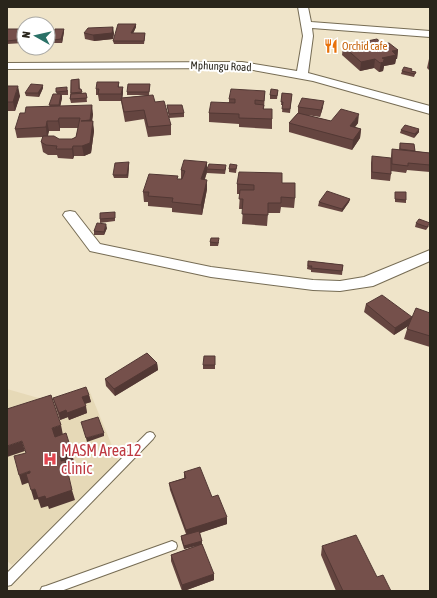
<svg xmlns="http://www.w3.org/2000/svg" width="437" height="598" viewBox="0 0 437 598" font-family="'Asap Condensed',sans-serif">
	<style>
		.built { fill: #e6d9b7 }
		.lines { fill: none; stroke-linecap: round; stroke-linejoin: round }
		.lane-casing { stroke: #766c54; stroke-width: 2 }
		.street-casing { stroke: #766c54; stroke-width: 2 }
		.lane { fill: #fff; fill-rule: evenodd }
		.street { fill: #fff; fill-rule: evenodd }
		.wall { fill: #654540; fill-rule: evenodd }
		.shaded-wall { fill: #523834 }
		.building { fill: #75504b; stroke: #523834 }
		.labels { text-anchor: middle; stroke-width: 4; stroke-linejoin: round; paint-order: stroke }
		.far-food-label { font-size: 11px; fill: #c56008; stroke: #fff; text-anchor: start }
		.far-street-label { font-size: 11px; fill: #29251b; stroke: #fff }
		.near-health-label { font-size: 16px; fill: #be3a42; stroke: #fff; text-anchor: start }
	</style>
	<rect width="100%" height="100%" fill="#efe4c9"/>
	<polygon class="built" points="7,389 49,401 89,390 120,465 12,565 7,561"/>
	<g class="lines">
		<defs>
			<g id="lane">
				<polygon points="150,432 153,433 155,436 153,439 11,585 7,586 7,573 147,433"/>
				<polygon points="172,541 176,543 177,546 176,549 61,591 40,591 42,587 46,586"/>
			</g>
			<g id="street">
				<polygon points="298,7 308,7 311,22 430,31 430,37 312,28 313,36 308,73 430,106 430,114 313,81 242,68 7,69 7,63 242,62 297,71 303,36"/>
				<polygon points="70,211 75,212 100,244 211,267 313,280 340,281 364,277 430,250 430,261 373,286 340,291 313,290 211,277 90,251 63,215 65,212"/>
			</g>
		</defs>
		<use href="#lane" class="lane-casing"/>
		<use href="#street" class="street-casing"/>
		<use href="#lane" class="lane"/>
		<use href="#street" class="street"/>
	</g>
	<g class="wall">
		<polygon points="136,24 136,27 133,33 145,33 145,37 144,44 114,44 113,41"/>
		<polygon points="7,29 24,29 24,43 7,44"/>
		<polygon points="64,29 64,32 62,43 53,43 53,40"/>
		<polygon points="84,33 114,33 113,39 94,41 85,39"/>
		<polygon points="383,44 398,50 397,59 396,59 395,64 384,66 383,71 379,72 374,68 360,71 342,55 343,46"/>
		<polygon points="429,59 430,59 430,71 427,68"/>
		<polygon points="402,71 412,71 416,72 414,77 401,74"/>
		<polygon points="79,79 80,89 82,93 86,93 87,102 71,103 70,99 71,80"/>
		<polygon points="119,82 119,87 123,87 123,93 122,98 147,95 127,95 127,92 150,84 149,95 155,102 171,125 171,135 148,137 144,119 125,122 121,101 99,101 98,95 96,95 96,89"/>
		<polygon points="7,86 20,96 15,111 7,111"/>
		<polygon points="43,88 39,97 26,96 25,93"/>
		<path d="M 68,90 L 68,95 L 62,95 L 62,98 L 60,106 L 93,114 L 92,121 L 94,131 L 91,153 L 84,156 L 74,156 L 73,159 L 58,158 L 57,155 L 48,155 L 43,152 L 41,142 L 43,137 L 17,138 L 15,129 L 25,113 L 50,106 L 49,105 L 57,94 L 56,92 ZM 60,128 L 78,128 L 76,137 L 72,139 L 59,139 L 48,136 L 49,131 L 60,131 Z"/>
		<polygon points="278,90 277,99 270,99 270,95"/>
		<polygon points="265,91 264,109 272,119 272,129 239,127 239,124 209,122 209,113 229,102 229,99"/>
		<polygon points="282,93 292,94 290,113 282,112 283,105 281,105"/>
		<polygon points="167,105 184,113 184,117 169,118"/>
		<polygon points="298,107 323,107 320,117 307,115 331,121 358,123 355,127 361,129 360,138 352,150 289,132 289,123 298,113"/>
		<polygon points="401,130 419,132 414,138 400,133"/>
		<polygon points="400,143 414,144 415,151 430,153 430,172 407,170 406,173 391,171 391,156 392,149 399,150"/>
		<polygon points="372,156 391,174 390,181 371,179 371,163"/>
		<polygon points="129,162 129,166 128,178 114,178 113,175"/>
		<polygon points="207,162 207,172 205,179 207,189 202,215 172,212 172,208 148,206 148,202 144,202 143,192 178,179 181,179 181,170"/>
		<polygon points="237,165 236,173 229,172 229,169"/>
		<polygon points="226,168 225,174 207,173 207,169"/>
		<polygon points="282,183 295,198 294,208 281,207 280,213 268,213 267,226 242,224 243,209 239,209 240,194 237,194 237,184"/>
		<polygon points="395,192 406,200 406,203 395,202"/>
		<polygon points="350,199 349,202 342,212 318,206 319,202"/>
		<polygon points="115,212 115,221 100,223 100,219"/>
		<polygon points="416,223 429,226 426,230 415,227"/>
		<polygon points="107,228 104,235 94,235 94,231"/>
		<polygon points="210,242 219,242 218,246 210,246"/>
		<polygon points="308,261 343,265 342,275 311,272 311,270 307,269"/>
		<polygon points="366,304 412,317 430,313 430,347 404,339 408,326 394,335 364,312"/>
		<polygon points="215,356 215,369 203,369 203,365"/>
		<polygon points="157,363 158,370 115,396 106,386 105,379"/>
		<polygon points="89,395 91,402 85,404 87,413 69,420 68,417 60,420 55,405 53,398"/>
		<polygon points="184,472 212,497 227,524 200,533 202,544 214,580 184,591 182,591 171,561 171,555 196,546 184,549 181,539 181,536 186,534 170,490 169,483 184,478"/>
		<polygon points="322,546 377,577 391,591 336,591 321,555"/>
	</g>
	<g class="shaded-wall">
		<polygon points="136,24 136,27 132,36 131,33"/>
		<polygon points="113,27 114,33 113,39 94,41 93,35"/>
		<polygon points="64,29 64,32 62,43 61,39"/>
		<polygon points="398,50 397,59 396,59 395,64 384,66 383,71 379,72 382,58 392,51"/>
		<polygon points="375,59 374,68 360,71 361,62"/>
		<polygon points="43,85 43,88 39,97 38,93"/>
		<polygon points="18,86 20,96 15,111 13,102"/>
		<polygon points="123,87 123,93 122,101 121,94"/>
		<polygon points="61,94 62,98 60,108 59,105"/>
		<polygon points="324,101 323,107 320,117 321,110"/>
		<polygon points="92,105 93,114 91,129 81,121"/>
		<polygon points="359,114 358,123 349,135 350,126"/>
		<polygon points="59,118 60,128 60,131 58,121"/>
		<polygon points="47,121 49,131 47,137 46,127"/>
		<polygon points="93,121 94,131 91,153 84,156 82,146"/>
		<polygon points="361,129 360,138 352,150 353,140"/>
		<polygon points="419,129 419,132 414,138 415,134"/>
		<polygon points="73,146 74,156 73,159 72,149"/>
		<polygon points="129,162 129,166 128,178 127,175"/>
		<polygon points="207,162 207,172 201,189 201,179"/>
		<polygon points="207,180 207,189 202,215 201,205"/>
		<polygon points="350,199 349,202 342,212 342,209"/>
		<polygon points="106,224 107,228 104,235 104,232"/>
		<polygon points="412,317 410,325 394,335 395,328"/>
		<polygon points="157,363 158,370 115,396 114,389"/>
		<polygon points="89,395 91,402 83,404 82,397"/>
		<polygon points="86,406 87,413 69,420 67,413"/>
		<polygon points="66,410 68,417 60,420 59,413"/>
		<polygon points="61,425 63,435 54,438 52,428"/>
		<polygon points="104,433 104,436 87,442 86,438"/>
		<polygon points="22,441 25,451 7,457 7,446"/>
		<polygon points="72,452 74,462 62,466 60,456"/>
		<polygon points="30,471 33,481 22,485 19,475"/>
		<polygon points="35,489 45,496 72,490 75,500 49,509 48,506 41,508 38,499 34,500 31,490"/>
		<polygon points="227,517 227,524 187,537 186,530"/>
		<polygon points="202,541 202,544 184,549 184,546"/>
		<polygon points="214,574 214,580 184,591 182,591 182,585"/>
	</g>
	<g class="building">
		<polygon points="118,24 136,24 131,33 145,33 144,41 113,41"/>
		<polygon points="113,27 112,33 93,35 84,33 88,28"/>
		<polygon points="7,29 24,29 24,39 7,41"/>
		<polygon points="55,29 64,29 61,39 53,40"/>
		<polygon points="377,39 383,44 389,43 398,50 392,51 396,55 382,58 385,60 383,61 384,62 380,63 375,59 361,62 343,46"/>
		<polygon points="404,67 412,69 411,71 416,72 415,74 402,71"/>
		<polygon points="79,79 79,89 81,89 82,92 71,93 71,80"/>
		<polygon points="97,82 119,82 118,87 123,87 121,94 98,94 99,89 96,89"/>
		<polygon points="31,84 43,85 38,93 25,93"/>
		<polygon points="128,84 150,84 149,92 127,92"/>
		<polygon points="7,86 18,86 13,102 7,102"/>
		<polygon points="67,87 67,91 56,92 56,88"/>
		<polygon points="231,89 265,91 264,101 255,100 255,104 264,105 263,109 272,109 272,119 239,118 239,114 209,113 211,102 235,103 235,99 229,99"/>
		<polygon points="271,89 278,90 277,96 270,95"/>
		<polygon points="86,93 87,98 70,99 71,94"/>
		<polygon points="282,93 292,94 290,109 282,109 283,102 281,102"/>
		<polygon points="53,94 61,94 59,105 49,105"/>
		<polygon points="153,95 155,102 164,101 171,125 148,127 144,110 124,112 121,98"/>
		<polygon points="302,98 324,101 321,110 298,107"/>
		<polygon points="92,105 90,120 81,121 93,121 90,143 82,146 73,146 72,149 56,149 57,146 46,145 41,142 43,136 54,136 59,139 72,139 76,137 80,118 59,118 58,121 47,121 46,127 15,129 20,113 25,113 26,107"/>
		<polygon points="167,105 182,105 184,113 169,114"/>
		<polygon points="341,109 359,114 350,126 361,129 353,140 289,123 298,113 331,121"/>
		<polygon points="405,125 419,129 415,134 401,130"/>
		<polygon points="400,143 414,144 415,151 400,149"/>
		<polygon points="392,149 430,153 430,165 408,163 408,166 392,164"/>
		<polygon points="372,156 391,158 391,174 372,172"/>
		<polygon points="184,160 207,162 201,179 207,180 201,205 172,202 173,198 148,196 149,192 143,192 149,174 178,176 177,179 182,179 185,171 181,170"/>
		<polygon points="129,162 127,175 113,175 115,163"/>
		<polygon points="209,164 226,165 225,170 207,169"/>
		<polygon points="230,164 237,165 236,169 229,169"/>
		<polygon points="239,172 282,173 282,183 295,183 295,198 281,197 281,203 268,203 268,215 242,214 243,199 239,199 240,190 254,190 254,185 237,184"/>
		<polygon points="327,191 350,199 342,209 319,202"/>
		<polygon points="395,192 406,192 406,200 395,199"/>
		<polygon points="115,212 115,218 100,219 100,213"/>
		<polygon points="419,219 430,223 427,227 416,223"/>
		<polygon points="97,223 106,224 104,232 94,231"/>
		<polygon points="211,238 219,238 218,243 210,242"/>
		<polygon points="308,261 343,265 342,271 311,268 312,266 308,266"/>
		<polygon points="382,295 412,317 395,328 366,304"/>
		<polygon points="416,308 430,313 430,336 407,329"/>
		<polygon points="147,353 157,363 114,389 105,379"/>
		<polygon points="204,356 215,356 215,365 203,365"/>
		<polygon points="86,387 89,395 82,397 86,406 67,413 66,410 59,413 53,398"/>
		<polygon points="51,395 61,425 52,428 55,437 66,433 72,452 60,456 61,461 65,460 72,490 46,499 45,496 38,498 35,489 31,490 26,474 30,473 30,471 19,475 14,456 26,453 22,441 7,446 7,409"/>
		<polygon points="98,417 104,433 86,438 81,422"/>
		<polygon points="200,467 212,497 218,495 227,517 186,530 169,483 186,478 184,472"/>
		<polygon points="199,531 202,541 184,546 181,536"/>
		<polygon points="356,535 377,577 383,575 391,591 343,591 322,546"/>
		<polygon points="202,544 214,574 182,585 171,555"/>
	</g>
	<defs>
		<symbol id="restaurant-bare" viewBox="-9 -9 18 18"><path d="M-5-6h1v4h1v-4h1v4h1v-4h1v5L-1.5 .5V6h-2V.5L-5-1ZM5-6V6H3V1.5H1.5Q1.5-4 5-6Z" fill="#e8710a" stroke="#fff" stroke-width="2.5" paint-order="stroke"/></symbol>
		<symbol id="hospital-bare" viewBox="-9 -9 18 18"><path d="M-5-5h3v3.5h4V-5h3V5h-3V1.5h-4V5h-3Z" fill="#e0444e" stroke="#fff" stroke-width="2.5" paint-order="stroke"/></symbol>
	</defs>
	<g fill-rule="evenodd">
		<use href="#restaurant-bare" x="321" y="36" width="20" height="20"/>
		<use href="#hospital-bare" x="40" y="449" width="20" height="20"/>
	</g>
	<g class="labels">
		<g class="far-food-label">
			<text x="342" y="50">Orchid cafe</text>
		</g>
		<g class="far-street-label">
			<text transform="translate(221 66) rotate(2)" y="4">Mphungu Road</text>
		</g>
		<g class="near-health-label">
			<text x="61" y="456">MASM Area12<tspan x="61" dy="18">clinic</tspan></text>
		</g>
	</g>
	<rect width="437" height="598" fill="none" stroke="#29251b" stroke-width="16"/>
	<g transform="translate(36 36) rotate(278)"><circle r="19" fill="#ffffff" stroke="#a9a8a4"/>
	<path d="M0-3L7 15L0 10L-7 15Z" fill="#2a7167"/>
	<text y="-6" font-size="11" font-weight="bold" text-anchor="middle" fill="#29251b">N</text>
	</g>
</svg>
